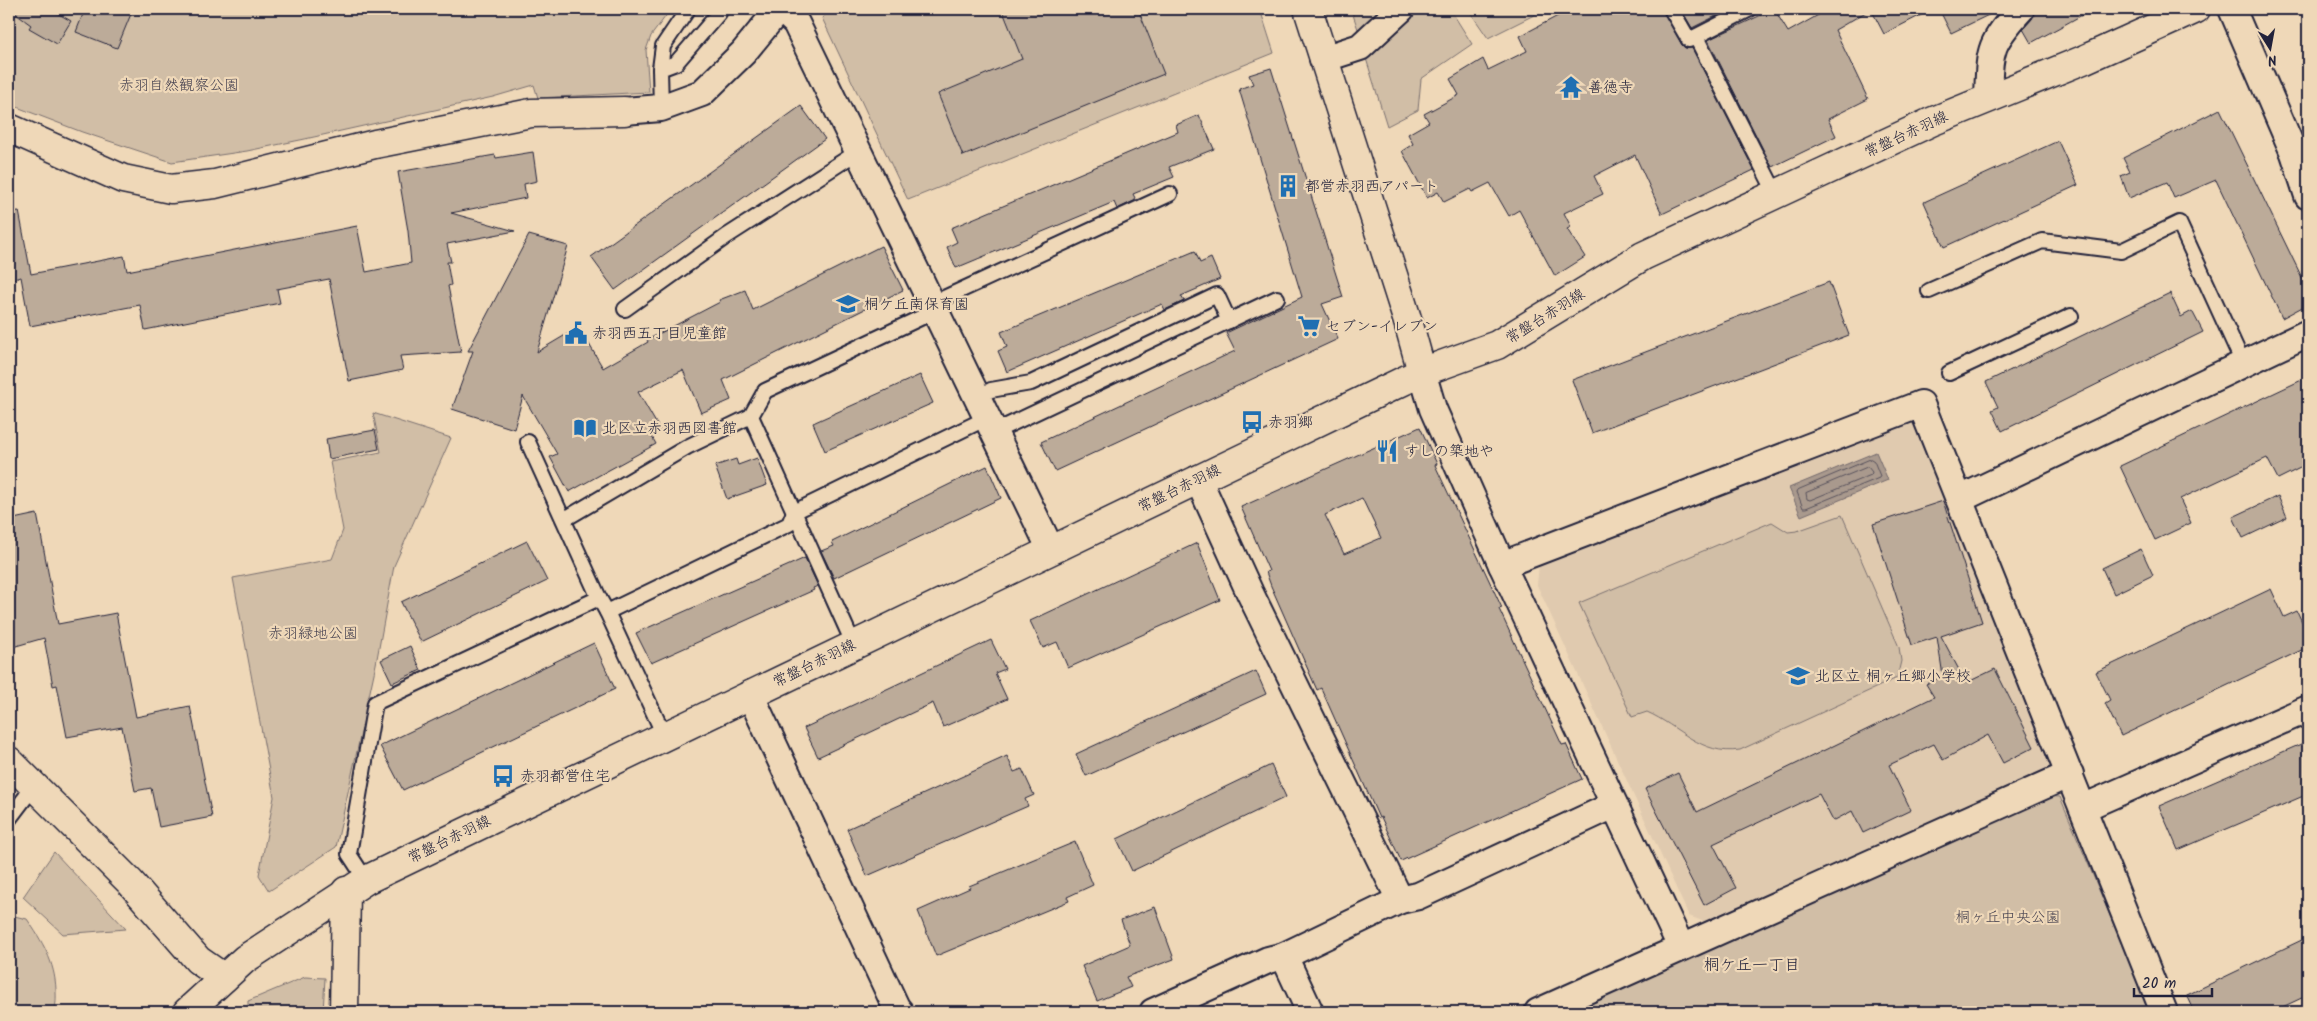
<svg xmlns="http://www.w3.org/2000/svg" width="2317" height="1021" viewBox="0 0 2317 1021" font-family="Kalam,'Klee One',sans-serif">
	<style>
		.built { fill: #e0caaf }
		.green { fill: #d1bea6; stroke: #7a7070 }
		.water { fill: #a9998d; stroke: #73696c }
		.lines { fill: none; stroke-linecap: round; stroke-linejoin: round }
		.shore { stroke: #58525c; stroke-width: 1 }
		.building { fill: #bcab99; stroke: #22223b; fill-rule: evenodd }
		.service-casing { stroke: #22223b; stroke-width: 18 }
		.minor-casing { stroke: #22223b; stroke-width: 30 }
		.tertiary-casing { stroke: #22223b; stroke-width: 31 }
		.secondary-casing { stroke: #22223b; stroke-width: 31 }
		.service { stroke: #efd8b8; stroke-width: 14 }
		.minor { stroke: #efd8b8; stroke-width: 26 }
		.tertiary { stroke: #efd8b8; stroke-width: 28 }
		.secondary { stroke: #efd8b8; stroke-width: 28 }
		.labels { text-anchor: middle; stroke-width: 4.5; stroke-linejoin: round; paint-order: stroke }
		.park-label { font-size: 15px; fill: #454150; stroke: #efd8b8 }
		.poi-label { font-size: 15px; fill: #22223b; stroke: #efd8b8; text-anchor: start }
		.street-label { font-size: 15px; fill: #22223b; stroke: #efd8b8 }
		.neighbourhood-label { font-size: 16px; fill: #22223b; stroke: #efd8b8 }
	</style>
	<rect width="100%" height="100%" fill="#efd8b8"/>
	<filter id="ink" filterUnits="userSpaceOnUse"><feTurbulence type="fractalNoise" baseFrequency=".02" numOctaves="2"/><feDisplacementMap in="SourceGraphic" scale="10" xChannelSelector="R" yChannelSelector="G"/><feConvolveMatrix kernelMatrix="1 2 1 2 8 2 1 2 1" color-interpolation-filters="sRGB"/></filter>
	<g filter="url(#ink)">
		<polygon class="built" points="1916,418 2053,767 1705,922 1689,916 1537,585 1539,565"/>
		<g class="green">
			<polygon points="9,9 671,9 651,36 646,50 649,92 538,98 534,85 493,97 305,139 247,151 172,162 82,132 9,104"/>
			<polygon points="830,9 1260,9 1274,53 908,200 822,18"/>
			<polygon points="1351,9 1390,9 1360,35"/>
			<polygon points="1411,9 1450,9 1472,44 1421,79 1418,110 1387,126 1364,52"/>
			<polygon points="1468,9 1546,9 1488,38"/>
			<polygon points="373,413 451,438 394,566 376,664 336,847 269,891 259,875 274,797 233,578 332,559 343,530 330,462 381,452"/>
			<path d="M 1842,515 L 1899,647 L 1901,661 L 1897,678 L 1740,750 C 1701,756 1679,726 1647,712 L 1632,717 L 1579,603 L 1772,522 L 1788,532 L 1797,531 Z"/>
			<polygon points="2046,796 2060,797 2148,1006 2146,1012 1570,1012"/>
			<polygon points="54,852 126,929 63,934 23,897"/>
			<path d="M 10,915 L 27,919 C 42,941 55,962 56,990 C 56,998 57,1005 53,1012 L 9,1012 Z"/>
			<polygon points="305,977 325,978 323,1012 248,1012 248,1001"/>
		</g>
		<polygon class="water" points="1876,452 1888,480 1801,516 1789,488"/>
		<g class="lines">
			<g class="shore">
				<polygon points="1871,459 1874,461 1880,476 1879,478 1806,508 1803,508 1797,492 1798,490"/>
				<polygon points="1868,467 1872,472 1871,475 1810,500 1807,499 1806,493"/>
			</g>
		</g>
		<g class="building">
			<polygon points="9,9 50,9 71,21 57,44 29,28 31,25"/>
			<polygon points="85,9 133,9 117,48 76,32"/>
			<polygon points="1002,9 1138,9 1164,74 963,156 938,94 1022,59"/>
			<polygon points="1571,9 1662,9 1682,45 1685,48 1692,48 1754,170 1662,214 1635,155 1594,176 1603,194 1564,213 1571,227 1567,229 1585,257 1555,276 1519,210 1509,216 1490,183 1472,192 1470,189 1444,202 1438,192 1427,198 1402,151 1413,144 1408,134 1429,122 1424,114 1459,95 1450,79 1483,59 1488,70 1527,51 1520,36"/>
			<polygon points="1681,9 1727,9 1728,10 1692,28"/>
			<polygon points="1774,9 1788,32 1829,9 1933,9 1884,34 1871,9 1835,30 1868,99 1828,119 1836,136 1772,167 1708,40"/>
			<polygon points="1939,9 2001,9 1951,33"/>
			<polygon points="2036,9 2093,9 2031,43 2023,29 2032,19"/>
			<polygon points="1271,68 1343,297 1322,304 1338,339 1055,471 1041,442 1235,351 1226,333 1302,297 1239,89 1253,84 1249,75"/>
			<polygon points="801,106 825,139 615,290 591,257"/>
			<polygon points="2220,109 2308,290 2308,304 2282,318 2216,180 2174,198 2167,182 2129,198 2121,176 2130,172 2123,158"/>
			<polygon points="1199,115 1214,149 1169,167 1174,177 1133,194 1136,200 1117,209 1114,202 956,268 947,247 957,242 951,228 1178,132 1176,125"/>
			<polygon points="2058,141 2078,185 1944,247 1924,202"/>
			<polygon points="533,152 537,181 524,184 526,198 451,213 515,231 447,244 451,262 447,262 451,285 448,286 461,352 400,356 403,370 349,381 329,279 277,289 280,303 145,330 140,305 30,326 21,277 9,280 9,212 19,211 31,274 124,256 127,271 357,226 366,272 411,263 408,231 398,172 495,155 496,158"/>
			<polygon points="529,235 568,246 537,352 579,327 603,368 648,342 647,340 720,302 719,300 745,290 753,310 881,246 903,290 723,380 731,400 701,413 683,370 638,392 660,430 651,435 656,444 569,492 550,457 557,454 523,396 514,429 452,409 473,351 468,351"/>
			<polygon points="1195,251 1200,263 1211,258 1220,279 1181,296 1184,301 1165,310 1162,304 1007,372 998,351 1007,347 1001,332"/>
			<polygon points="1829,282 1849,335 1592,433 1572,380"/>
			<polygon points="2170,293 2181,317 2192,311 2203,332 2002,431 1992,410 1998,407 1986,382"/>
			<polygon points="920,375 933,403 825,451 813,423"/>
			<polygon points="2308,377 2308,464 2278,479 2267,458 2180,499 2191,523 2155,540 2120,466"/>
			<path d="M 1420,427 L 1437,464 L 1435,465 L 1502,608 L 1499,609 L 1562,745 L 1566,744 L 1582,779 L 1401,861 L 1381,817 L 1379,818 L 1321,688 L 1317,690 L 1271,586 L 1266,572 L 1269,571 L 1241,507 ZM 1362,498 L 1381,538 L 1344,554 L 1325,515 Z"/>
			<polygon points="375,430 379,449 329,459 326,439"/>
			<polygon points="757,458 767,485 727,499 715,466 736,459 738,465"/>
			<polygon points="987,466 1001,498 834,578 821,551 834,546 832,542"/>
			<polygon points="2278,496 2287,517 2243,538 2233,517"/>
			<polygon points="1943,501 1982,622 1941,636 1966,683 1995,669 2034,747 2003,763 1988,735 1943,760 1934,744 1889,765 1911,810 1863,833 1852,811 1833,821 1819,794 1713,844 1736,888 1704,905 1645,789 1678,773 1697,812 1934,697 1926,684 1943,676 1937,637 1912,645 1873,524"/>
			<polygon points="37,514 58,624 116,613 136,717 190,706 212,817 159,827 151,788 135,791 122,727 67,737 57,685 53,686 44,638 9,648 9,520"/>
			<polygon points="527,541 547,581 421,642 401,602"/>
			<polygon points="1197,543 1220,600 1068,668 1057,642 1043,648 1030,621"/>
			<polygon points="2141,549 2153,575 2114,594 2102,568"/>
			<polygon points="805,558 818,586 813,588 814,590 651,663 636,633"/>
			<polygon points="2271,589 2284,617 2297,611 2308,635 2308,647 2121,736 2105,703 2110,700 2096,672"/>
			<polygon points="991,640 1005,669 995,673 1007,699 943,727 933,703 818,757 804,728"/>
			<polygon points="594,643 615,689 403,790 380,746"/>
			<polygon points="410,646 421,670 392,683 381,660"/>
			<polygon points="1256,671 1266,694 1086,776 1076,754"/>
			<polygon points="2308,741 2308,794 2178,850 2159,806"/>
			<polygon points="1007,756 1014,772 1022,769 1034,795 1025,799 1028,806 867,876 847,829"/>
			<polygon points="1271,765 1286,797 1132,871 1117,839"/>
			<polygon points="1075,842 1093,885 1067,897 1069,901 936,956 918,911 970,888 969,886"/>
			<polygon points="1155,907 1174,959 1126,977 1131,987 1097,1001 1082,966 1130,945 1121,920"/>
			<polygon points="2308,937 2308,995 2272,1012 2195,1012 2187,995"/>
		</g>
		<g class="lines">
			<defs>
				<g id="service">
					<polyline points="1671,9 1689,40 1750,9"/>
					<polyline points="1696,37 1776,194"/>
					<polyline points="660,69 663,46 688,9"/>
					<polyline points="661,108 660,69 676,63 719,13"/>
					<polyline points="1929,291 2042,241 2121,251 2179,223 2243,363"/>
					<polyline points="931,304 1170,194"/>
					<polyline points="625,309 727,236 859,151"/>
					<polyline points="1949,373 2071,316"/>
					<polyline points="977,397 991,390 1031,383 1217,295 1229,321"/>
					<polyline points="751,416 853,643"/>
					<polyline points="994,432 1277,298"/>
					<polyline points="528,442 599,598"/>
					<polyline points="565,519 687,447 751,416 765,391 935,311"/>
					<polyline points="607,612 664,735"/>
					<polyline points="9,819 34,786"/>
					<polyline points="366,880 349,854 375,703 599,598 607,612 789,524 794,512 987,418"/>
				</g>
				<g id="minor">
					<polyline points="781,9 796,23 1051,550"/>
					<polyline points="2232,9 2294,153 2308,196"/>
					<polyline points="1323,59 1360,47 1401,9"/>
					<path d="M 1988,97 C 1990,50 1988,45 2021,9"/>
					<polyline points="624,111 661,108 702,93 743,53 779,9"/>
					<polyline points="1422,372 1433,409 1502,565 1681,947"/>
					<polyline points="1198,479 1250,593 1400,900"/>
					<polyline points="1960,499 2308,333"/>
					<polyline points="1502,565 1921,404 2164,1012"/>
					<polyline points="750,694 896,1007 900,1012"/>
					<polyline points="2083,808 2308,709"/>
					<polyline points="1284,956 1310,1012"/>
					<polyline points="1153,1012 1268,960 1284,956 1400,900 1418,896 1614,805"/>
					<polyline points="1538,1012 2070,774"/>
				</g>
				<g id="tertiary">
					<polyline points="9,128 123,179 171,189 215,184 375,144 531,113 624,111"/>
					<polyline points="9,761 130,882 198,960 224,978"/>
					<polyline points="344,1012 346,891"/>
				</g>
				<g id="secondary">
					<polyline points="1308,9 1409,325 1422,372"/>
					<polyline points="187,1012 245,959 366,880 1378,393 1422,372 1497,345 1643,256 1931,122 2083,60 2196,9"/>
				</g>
			</defs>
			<use href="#service" class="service-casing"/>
			<use href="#minor" class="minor-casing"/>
			<use href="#tertiary" class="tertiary-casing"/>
			<use href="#secondary" class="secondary-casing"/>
			<use href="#service" class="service"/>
			<use href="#minor" class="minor"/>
			<use href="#tertiary" class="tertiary"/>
			<use href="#secondary" class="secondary"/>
		</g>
	</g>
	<defs>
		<symbol id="temple-bare" viewBox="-9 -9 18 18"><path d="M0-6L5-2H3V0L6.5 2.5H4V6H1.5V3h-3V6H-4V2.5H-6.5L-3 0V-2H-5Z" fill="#1f6fb2" stroke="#efd8b8" stroke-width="2.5" paint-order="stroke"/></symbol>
		<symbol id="building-bare" viewBox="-9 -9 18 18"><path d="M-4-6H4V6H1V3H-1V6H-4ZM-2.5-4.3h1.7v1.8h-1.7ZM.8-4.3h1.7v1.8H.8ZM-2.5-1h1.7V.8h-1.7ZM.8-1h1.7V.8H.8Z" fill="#1f6fb2" stroke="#efd8b8" stroke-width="2.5" paint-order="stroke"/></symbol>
		<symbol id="school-bare" viewBox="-9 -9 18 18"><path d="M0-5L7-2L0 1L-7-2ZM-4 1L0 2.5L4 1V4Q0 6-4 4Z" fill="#1f6fb2" stroke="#efd8b8" stroke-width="2.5" paint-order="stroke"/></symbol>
		<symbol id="supermarket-bare" viewBox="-9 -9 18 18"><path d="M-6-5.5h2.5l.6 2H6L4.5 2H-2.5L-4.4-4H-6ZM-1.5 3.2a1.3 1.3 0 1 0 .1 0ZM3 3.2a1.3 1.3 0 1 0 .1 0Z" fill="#1f6fb2" stroke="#efd8b8" stroke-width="2.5" paint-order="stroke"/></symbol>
		<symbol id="civic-bare" viewBox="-9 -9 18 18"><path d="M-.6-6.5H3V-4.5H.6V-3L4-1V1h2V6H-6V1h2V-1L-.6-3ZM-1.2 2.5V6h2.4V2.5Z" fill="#1f6fb2" stroke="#efd8b8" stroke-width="2.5" paint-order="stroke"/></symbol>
		<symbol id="bus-bare" viewBox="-9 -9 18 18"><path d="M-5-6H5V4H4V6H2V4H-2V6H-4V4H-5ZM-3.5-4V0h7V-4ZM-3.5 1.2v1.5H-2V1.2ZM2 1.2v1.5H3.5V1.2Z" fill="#1f6fb2" stroke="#efd8b8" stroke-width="2.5" paint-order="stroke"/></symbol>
		<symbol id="library-bare" viewBox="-9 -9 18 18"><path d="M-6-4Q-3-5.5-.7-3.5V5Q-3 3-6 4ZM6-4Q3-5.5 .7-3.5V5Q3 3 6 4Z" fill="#1f6fb2" stroke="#efd8b8" stroke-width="2.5" paint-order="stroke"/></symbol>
		<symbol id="restaurant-bare" viewBox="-9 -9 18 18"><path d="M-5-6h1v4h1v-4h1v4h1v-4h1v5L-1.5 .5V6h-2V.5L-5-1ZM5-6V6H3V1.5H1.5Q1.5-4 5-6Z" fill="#1f6fb2" stroke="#efd8b8" stroke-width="2.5" paint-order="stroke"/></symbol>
	</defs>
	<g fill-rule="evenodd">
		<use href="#temple-bare" x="1555" y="71" width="32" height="32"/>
		<use href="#building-bare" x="1272" y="170" width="32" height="32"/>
		<use href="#school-bare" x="832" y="288" width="32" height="32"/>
		<use href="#supermarket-bare" x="1293" y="310" width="32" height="32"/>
		<use href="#civic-bare" x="560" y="317" width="32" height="32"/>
		<use href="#bus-bare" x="1236" y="406" width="32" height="32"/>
		<use href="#library-bare" x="569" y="412" width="32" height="32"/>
		<use href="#restaurant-bare" x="1371" y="435" width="32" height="32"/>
		<use href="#school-bare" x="1782" y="660" width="32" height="32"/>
		<use href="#bus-bare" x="487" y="760" width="32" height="32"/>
	</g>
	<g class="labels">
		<g class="park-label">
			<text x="179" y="90">赤羽自然観察公園</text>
			<text x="313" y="638">赤羽緑地公園</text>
			<text x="2008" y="922">桐ヶ丘中央公園</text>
		</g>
		<g class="poi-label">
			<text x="1588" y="92">善徳寺</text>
			<text x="1305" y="191">都営赤羽西アパート</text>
			<text x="864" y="309">桐ケ丘南保育園</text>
			<text x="1326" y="331">セブン-イレブン</text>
			<text x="592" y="338">赤羽西五丁目児童館</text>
			<text x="1268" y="427">赤羽郷</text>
			<text x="602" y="433">北区立赤羽西図書館</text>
			<text x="1404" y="456">すしの築地や</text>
			<text x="1815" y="681">北区立 桐ヶ丘郷小学校</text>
			<text x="520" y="781">赤羽都営住宅</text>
		</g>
		<g class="street-label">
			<text transform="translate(1906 134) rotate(-25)" y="5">常盤台赤羽線</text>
			<text transform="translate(1545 316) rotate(-32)" y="5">常盤台赤羽線</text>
			<text transform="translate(1179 488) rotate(-26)" y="5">常盤台赤羽線</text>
			<text transform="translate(814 663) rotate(-26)" y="5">常盤台赤羽線</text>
			<text transform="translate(449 839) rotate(-26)" y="5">常盤台赤羽線</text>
		</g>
		<g class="neighbourhood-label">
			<text x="1752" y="970">桐ケ丘一丁目</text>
		</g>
	</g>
	<rect width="2317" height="1021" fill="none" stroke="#efd8b8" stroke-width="30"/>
	<rect x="15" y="15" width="2287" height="991" fill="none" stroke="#22223b" stroke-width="2" filter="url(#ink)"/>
	<g transform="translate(2270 48) rotate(169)" stroke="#efd8b8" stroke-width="4" paint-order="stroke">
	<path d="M0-4L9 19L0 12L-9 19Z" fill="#22223b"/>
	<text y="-8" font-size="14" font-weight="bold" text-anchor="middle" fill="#22223b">N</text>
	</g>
	<path d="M2134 988v8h78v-8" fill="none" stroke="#22223b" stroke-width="2.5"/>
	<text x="2142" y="988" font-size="15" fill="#22223b" stroke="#efd8b8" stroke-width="4" paint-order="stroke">20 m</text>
</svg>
